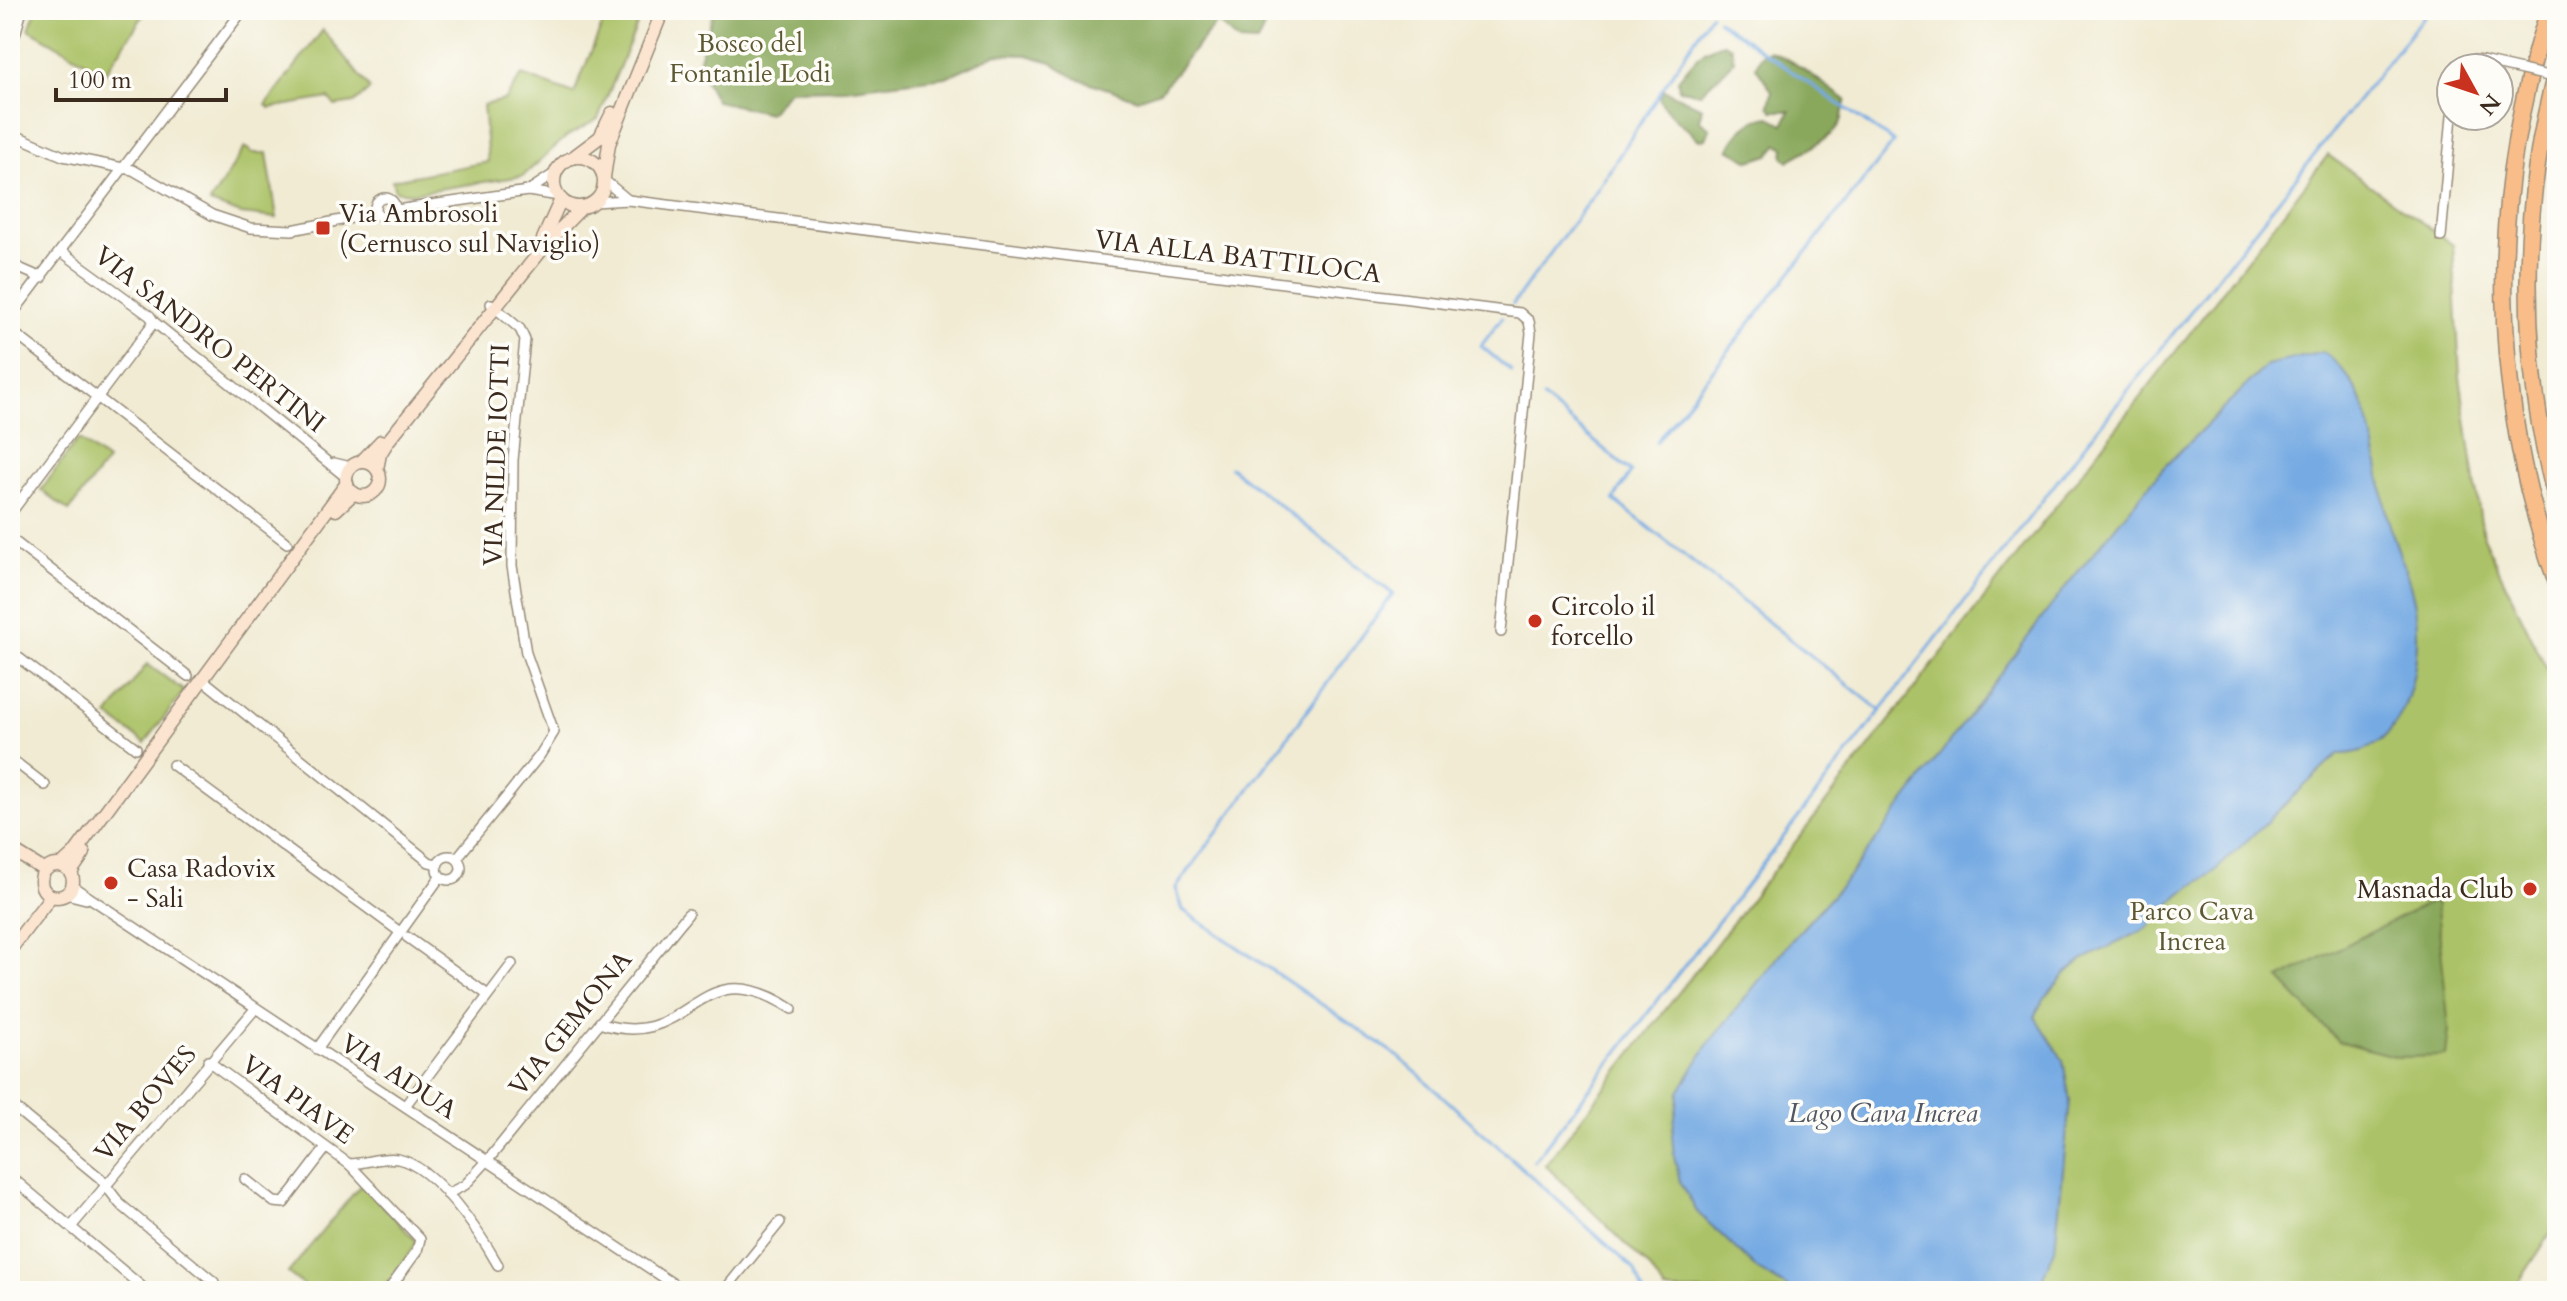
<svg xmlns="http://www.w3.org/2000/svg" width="2567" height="1301" viewBox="0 0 2567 1301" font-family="Cardo,serif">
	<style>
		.green { fill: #acc267; stroke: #747642; stroke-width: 2 }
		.forest { fill: #89a85c; stroke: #62693d; stroke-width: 2 }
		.water { fill: #76aae3; stroke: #586a80; stroke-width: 2 }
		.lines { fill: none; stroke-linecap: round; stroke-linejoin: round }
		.stream { stroke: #76aae3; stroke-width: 3 }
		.street-casing { stroke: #968a78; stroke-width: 12 }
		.secondary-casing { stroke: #968a78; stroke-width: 15 }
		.highway-casing { stroke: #968a78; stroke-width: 19 }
		.street { stroke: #fff; stroke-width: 9 }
		.secondary { stroke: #fce5d0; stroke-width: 12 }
		.highway { stroke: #f8bd89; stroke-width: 16 }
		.street-bridge-casing { stroke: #968a78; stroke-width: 12; stroke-linecap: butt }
		.street-bridge { stroke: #fff; stroke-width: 9 }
		.poi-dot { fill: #c8321e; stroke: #fdfcf7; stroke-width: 3 }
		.labels { text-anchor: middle; stroke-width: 7; stroke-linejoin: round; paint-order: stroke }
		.park-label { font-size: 26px; fill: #5d5834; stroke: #fdfcf7 }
		.poi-label { font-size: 26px; fill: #3b2a1e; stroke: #fdfcf7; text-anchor: start }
		.street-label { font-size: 26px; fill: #3b2a1e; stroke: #fdfcf7 }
		.water-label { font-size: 28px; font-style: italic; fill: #505763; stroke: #fdfcf7 }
	</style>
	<rect width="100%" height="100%" fill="#fdfcf7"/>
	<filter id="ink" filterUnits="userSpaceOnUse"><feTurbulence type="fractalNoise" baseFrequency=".0125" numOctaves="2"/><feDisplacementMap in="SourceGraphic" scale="16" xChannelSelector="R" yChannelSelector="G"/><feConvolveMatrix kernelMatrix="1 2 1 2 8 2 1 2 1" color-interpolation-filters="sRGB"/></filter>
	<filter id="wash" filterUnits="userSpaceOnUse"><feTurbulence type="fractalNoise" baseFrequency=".006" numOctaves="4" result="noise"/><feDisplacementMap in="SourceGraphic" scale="32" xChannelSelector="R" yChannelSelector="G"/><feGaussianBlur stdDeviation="1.8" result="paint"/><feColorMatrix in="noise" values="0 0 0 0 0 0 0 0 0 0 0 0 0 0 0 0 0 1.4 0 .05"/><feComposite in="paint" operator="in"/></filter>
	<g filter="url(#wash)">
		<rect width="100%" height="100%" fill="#f1ebd3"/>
		<g class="green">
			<polygon points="36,10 147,10 105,73 29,29"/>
			<polygon points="608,10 643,10 598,119 566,137 523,176 412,193 395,191 392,180 488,162 483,105 505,100 522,75 574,94"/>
			<polygon points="323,30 370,89 354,103 335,106 329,98 270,108 266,105"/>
			<polygon points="245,147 253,153 267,153 277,218 241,214 210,203"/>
			<polygon points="2328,155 2453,245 2460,377 2483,537 2557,690 2557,1224 2513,1291 1665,1291 1649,1267 1545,1165"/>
			<polygon points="78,439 107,461 69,511 41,490"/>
			<polygon points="147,664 184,691 145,743 108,716"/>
			<polygon points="362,1183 416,1241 414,1247 382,1291 311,1291 288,1273"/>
		</g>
		<g class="forest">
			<polygon points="714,10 1272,10 1257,43 1239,42 1217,22 1160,91 1137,99 1076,78 1051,62 1027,55 997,54 946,77 845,89 789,90 769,113 716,101 697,65"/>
			<path d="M 1724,43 L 1731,47 L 1734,60 C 1724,74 1711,81 1701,93 L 1679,90 L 1678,80 C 1692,63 1701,48 1724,43 Z"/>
			<path d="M 1769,51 C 1798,62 1820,82 1846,100 C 1843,107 1843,112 1842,119 C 1838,136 1801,153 1788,161 L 1783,157 L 1784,148 L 1778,144 L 1769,155 L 1750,161 L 1729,149 C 1736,133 1750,119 1769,116 L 1783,125 L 1790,111 L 1773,111 L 1769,106 L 1772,91 L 1756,67 L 1761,55 Z"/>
			<path d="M 1664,90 L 1702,108 L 1699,120 L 1710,128 L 1705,139 L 1699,140 C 1685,125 1666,115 1659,97 Z"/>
			<polygon points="2436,899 2449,1029 2446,1056 2397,1057 2338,1041 2279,979"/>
		</g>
		<path class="water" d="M 2323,352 C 2377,390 2374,460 2388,518 C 2395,546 2408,571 2414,600 C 2424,654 2412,757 2338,754 L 2214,872 L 2180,894 L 2146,929 L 2082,960 L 2066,973 L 2043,1000 L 2035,1017 L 2063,1060 L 2070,1101 L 2055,1249 L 2037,1291 L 1793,1291 L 1758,1270 L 1697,1212 L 1680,1181 L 1674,1157 L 1672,1135 L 1679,1092 L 1708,1044 L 1790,942 L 1846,880 L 2063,590 L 2163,468 L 2267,365 Z"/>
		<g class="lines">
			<g class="stream">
				<polyline points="1513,304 1597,190 1711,14"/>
				<polyline points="1502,318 1481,346 1512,372"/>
				<polyline points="1543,398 1631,472 1614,500 1881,711"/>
				<polyline points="1656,442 1894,142 1718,20"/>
				<polyline points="1230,467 1393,594 1176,888 1183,910 1399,1057 1634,1269 1643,1291"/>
				<polyline points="1534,1161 2092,436 2429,10"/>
			</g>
		</g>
	</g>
	<g filter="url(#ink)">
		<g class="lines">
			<defs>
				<g id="street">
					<polyline points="10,53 22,10"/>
					<polyline points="2462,68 2473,60 2482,61"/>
					<polyline points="10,133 63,156 133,170 212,215 251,228 292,230 376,213"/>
					<polyline points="604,180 628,200"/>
					<polyline points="528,191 557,172"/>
					<circle cx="385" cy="208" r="10"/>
					<polyline points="594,202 628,200 1520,313 1529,321 1531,333 1501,632"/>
					<polyline points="396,210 528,191 559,196"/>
					<polyline points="2441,237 2452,116"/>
					<polyline points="62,252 150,316 154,322 346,477"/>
					<polyline points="10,264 42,278"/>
					<polyline points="10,317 243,10"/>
					<polyline points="10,330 287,543"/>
					<polyline points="334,463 351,467"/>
					<polyline points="10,514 154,322"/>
					<polyline points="10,538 188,676"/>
					<polyline points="10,651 136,748"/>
					<polyline points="202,679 429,862 437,864"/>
					<polyline points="10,758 45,785"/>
					<polyline points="173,765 400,932"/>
					<circle cx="449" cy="868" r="12"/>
					<polyline points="457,858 540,755 554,732 526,653 512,566 513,460 525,340 520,329 491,304"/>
					<polyline points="72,886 684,1291"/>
					<polyline points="66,894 86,899"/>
					<polyline points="407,937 488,995"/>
					<path d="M 599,1023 C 694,1055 694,945 792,1009"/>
					<polyline points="317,1049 440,877"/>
					<path d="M 208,1061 L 349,1164 C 365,1164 381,1156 398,1159 C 436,1167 480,1233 498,1265"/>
					<polyline points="10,1104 100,1178 120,1204 214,1282"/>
					<polyline points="405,1106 512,964"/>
					<polyline points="350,1165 420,1239 417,1251 388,1291"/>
					<polyline points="10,1176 147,1291"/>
					<polyline points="245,1179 274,1202 284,1203 326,1148"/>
					<polyline points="447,1194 465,1185 488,1160 688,914"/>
					<polyline points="71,1227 255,1009"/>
					<polyline points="724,1291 780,1222"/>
				</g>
				<g id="secondary">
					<circle cx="579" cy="182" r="25"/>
					<polyline points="572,158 600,137 612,113"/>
					<polyline points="604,177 609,144 663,10"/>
					<polyline points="543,239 561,199"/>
					<polyline points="361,462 381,441"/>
					<circle cx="363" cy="479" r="17"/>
					<polyline points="377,469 380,454 388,441 548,242 582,207"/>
					<polyline points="336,510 354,493"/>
					<polyline points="10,849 44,870"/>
					<circle cx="57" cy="881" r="16"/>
					<polyline points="62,865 74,854 347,483"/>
					<polyline points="71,872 84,853"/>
					<polyline points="10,950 51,896"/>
				</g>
				<g id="highway">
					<path d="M 2549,10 C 2486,197 2490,398 2557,583"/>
					<path d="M 2557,69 C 2519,207 2519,363 2557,501"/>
				</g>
			</defs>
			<use href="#street" class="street-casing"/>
			<use href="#secondary" class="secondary-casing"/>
			<use href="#highway" class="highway-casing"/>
			<use href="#street" class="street"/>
			<use href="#secondary" class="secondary"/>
			<use href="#highway" class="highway"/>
			<defs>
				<polyline id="street-bridge" points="2482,61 2557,78"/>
			</defs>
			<use href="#street-bridge" class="street-bridge-casing"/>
			<use href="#street-bridge" class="street-bridge"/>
		</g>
	</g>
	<g class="poi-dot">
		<rect x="315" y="220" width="16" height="16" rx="4"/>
		<circle cx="1535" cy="621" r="8"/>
		<circle cx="111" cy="883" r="8"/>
		<circle cx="2530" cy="889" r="8"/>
	</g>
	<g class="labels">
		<g class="park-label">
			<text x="750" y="52">Bosco del<tspan x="750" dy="30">Fontanile Lodi</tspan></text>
			<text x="2192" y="920">Parco Cava<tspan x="2192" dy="30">Increa</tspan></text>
		</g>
		<g class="poi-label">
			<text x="339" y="222">Via Ambrosoli<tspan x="339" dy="30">(Cernusco sul Naviglio)</tspan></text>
			<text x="1551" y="615">Circolo il<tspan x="1551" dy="30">forcello</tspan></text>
			<text x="127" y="877">Casa Radovix<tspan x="127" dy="30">- Sali</tspan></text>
			<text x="2514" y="898" text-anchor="end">Masnada Club</text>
		</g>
		<g class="street-label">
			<text transform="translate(1238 256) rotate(7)" y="9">VIA ALLA BATTILOCA</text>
			<text transform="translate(210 339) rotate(38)" y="9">VIA SANDRO PERTINI</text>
			<text transform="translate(496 455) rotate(-88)" y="9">VIA NILDE IOTTI</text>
			<text transform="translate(570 1023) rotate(-51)" y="9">VIA GEMONA</text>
			<text transform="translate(399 1076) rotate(33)" y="9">VIA ADUA</text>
			<text transform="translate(298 1099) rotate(36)" y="9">VIA PIAVE</text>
			<text transform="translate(145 1103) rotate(-50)" y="9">VIA BOVES</text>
		</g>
		<g class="water-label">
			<text x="1883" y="1122">Lago Cava Increa</text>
		</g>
	</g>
	<rect width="2567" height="1301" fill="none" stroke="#fdfcf7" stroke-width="40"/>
	<g transform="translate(2475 92) rotate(130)"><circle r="38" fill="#fdfcf7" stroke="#afa8a0" stroke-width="2"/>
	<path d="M0-6L14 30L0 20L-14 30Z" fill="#c8321e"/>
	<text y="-12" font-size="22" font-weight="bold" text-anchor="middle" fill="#3b2a1e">N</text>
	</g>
	<path d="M56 88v12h170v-12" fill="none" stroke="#3b2a1e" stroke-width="4"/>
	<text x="68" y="88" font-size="24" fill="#3b2a1e" stroke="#fdfcf7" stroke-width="6" paint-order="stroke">100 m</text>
</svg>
